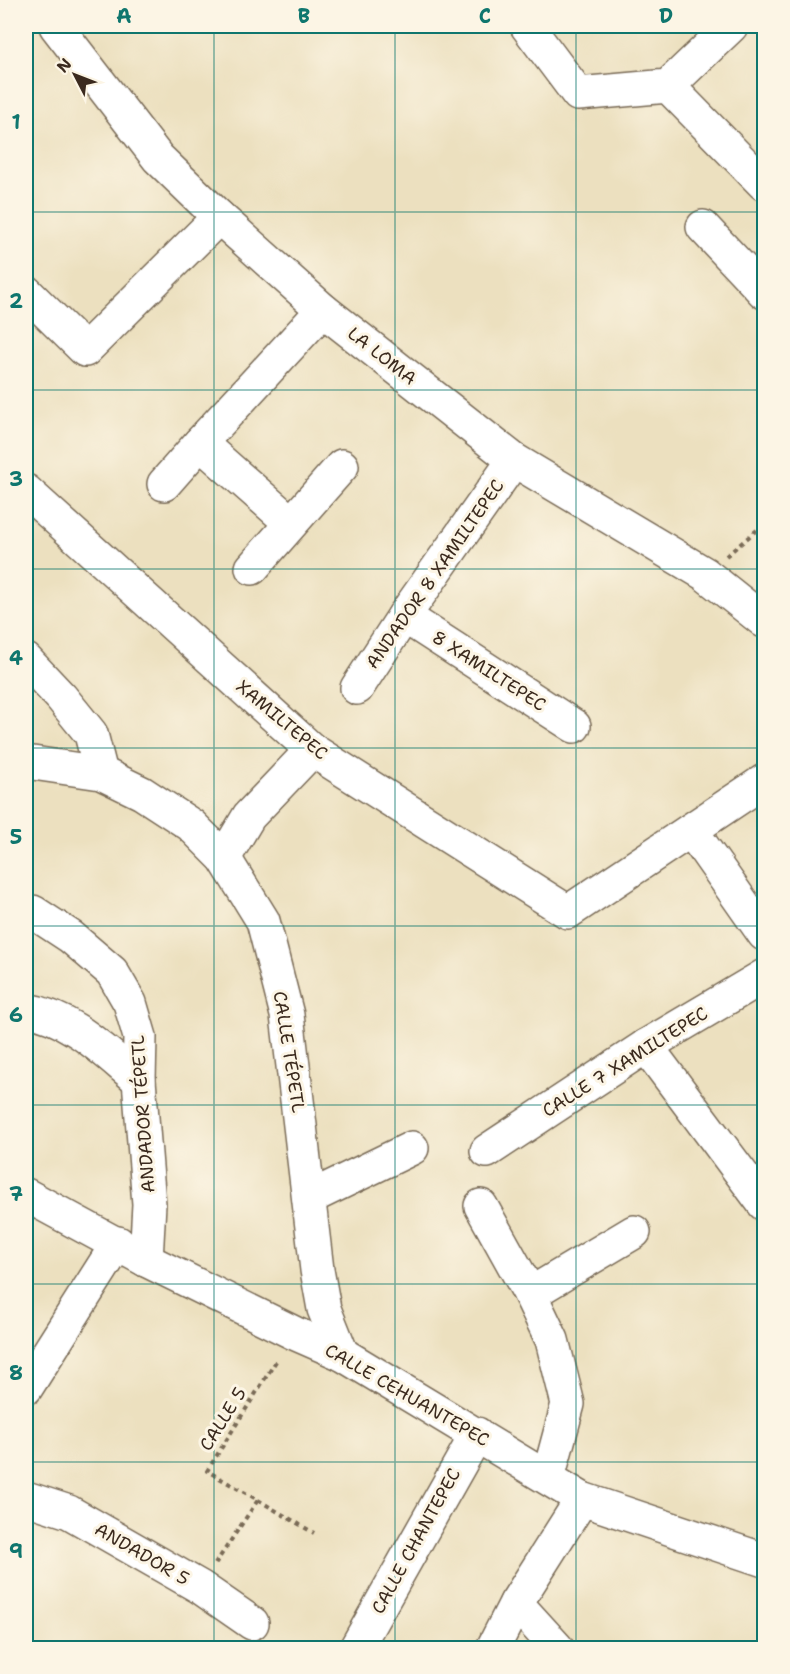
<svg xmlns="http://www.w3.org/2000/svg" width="790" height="1674" viewBox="0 0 790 1674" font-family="'Shantell Sans',sans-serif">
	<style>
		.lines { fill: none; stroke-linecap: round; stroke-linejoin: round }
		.minor-casing { stroke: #796a56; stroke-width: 36 }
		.path { stroke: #796a56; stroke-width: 4; stroke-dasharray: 4.5 4.5; stroke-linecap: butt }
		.minor { stroke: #fff; stroke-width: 33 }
		.grid { fill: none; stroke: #0f766e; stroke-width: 1.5; stroke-opacity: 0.55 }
		.labels { text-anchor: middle; stroke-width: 6; stroke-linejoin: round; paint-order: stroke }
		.street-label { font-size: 18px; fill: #3b2a1e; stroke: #fcf5e5 }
		.neatline { fill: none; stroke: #0f766e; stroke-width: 2 }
		.grid-label { font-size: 20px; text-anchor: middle; font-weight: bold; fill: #0f766e }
	</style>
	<rect width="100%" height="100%" fill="#fcf5e5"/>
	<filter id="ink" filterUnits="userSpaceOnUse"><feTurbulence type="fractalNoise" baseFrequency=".0167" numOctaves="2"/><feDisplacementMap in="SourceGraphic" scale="12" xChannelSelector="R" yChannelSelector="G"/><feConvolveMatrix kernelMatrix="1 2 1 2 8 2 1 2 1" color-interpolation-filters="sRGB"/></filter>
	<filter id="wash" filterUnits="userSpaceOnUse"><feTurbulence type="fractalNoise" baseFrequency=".008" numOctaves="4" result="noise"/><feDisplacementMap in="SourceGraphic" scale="24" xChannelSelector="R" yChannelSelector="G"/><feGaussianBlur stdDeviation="1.35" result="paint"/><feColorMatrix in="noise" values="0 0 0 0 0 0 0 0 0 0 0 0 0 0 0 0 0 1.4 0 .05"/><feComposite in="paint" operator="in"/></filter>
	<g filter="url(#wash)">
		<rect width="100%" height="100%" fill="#ece0bf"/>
	</g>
	<g filter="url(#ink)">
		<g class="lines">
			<defs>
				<g id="minor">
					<polyline points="56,26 158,158 219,217 323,310 514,460 705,574 764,621"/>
					<polyline points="527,26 578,94 668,86 731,26"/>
					<polyline points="668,86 764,184"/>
					<polyline points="703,227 764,292"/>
					<polyline points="26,292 85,350 219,217"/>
					<polyline points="200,443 291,523"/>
					<polyline points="164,484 200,443 323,310"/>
					<polyline points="26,491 312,750 568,912 764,781"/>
					<polyline points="252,568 342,466"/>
					<polyline points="404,616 574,726"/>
					<polyline points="26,660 61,697 91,734 101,773"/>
					<polyline points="357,688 404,616 514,460"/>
					<polyline points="26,762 101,773 142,793 191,825 224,858 263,921 287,1015 317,1270 324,1309 342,1354"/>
					<polyline points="691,830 764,934"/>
					<polyline points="224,858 249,816 312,750"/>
					<polyline points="26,912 33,912 71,937 112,972 130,1003 140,1037 139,1080 149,1204 146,1260"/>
					<path d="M 26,1010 C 71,1017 104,1051 139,1080"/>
					<polyline points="646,1046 764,1204"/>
					<polyline points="487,1151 646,1046 764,976"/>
					<polyline points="26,1195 146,1260 294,1333 342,1354 582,1499 764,1560"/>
					<polyline points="309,1198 412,1148"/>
					<polyline points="481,1206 530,1294 552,1340 568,1404 548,1478"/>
					<polyline points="530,1294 634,1232"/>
					<polyline points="26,1388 118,1243"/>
					<polyline points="26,1498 69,1512 200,1587 252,1623"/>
					<polyline points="356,1648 477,1434"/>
					<polyline points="493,1648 516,1603"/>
					<polyline points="557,1648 516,1603 582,1499"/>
				</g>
			</defs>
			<use href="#minor" class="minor-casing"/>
			<g class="path">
				<polyline points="726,556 764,524"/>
				<polyline points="258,1500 314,1533"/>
				<polyline points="215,1564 258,1500 207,1471 278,1358"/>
			</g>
			<use href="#minor" class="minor"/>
		</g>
	</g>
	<path class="grid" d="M 214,26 L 214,1648M 395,26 L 395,1648M 576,26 L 576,1648M 26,212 L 764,212M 26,390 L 764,390M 26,569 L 764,569M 26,748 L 764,748M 26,926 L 764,926M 26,1105 L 764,1105M 26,1284 L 764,1284M 26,1462 L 764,1462"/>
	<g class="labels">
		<g class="street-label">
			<text transform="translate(382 356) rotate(38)" y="6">LA LOMA</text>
			<text transform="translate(435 574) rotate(-55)" y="6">ANDADOR 8 XAMILTEPEC</text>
			<text transform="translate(489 671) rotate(33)" y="6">8 XAMILTEPEC</text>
			<text transform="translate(282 720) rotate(40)" y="6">XAMILTEPEC</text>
			<text transform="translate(289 1052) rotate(81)" y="6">CALLE TÉPETL</text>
			<text transform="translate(625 1062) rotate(-32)" y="6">CALLE 7 XAMILTEPEC</text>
			<text transform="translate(143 1114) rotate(-94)" y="6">ANDADOR TÉPETL</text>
			<text transform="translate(407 1395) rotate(30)" y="6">CALLE CEHUANTEPEC</text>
			<text transform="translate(223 1419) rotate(-58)" y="6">CALLE 5</text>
			<text transform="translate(416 1541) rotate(-61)" y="6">CALLE CHANTEPEC</text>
			<text transform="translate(142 1554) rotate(30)" y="6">ANDADOR 5</text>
		</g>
	</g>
	<rect width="790" height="1674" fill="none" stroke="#fcf5e5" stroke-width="66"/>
	<g transform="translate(75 75) rotate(312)" stroke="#fcf5e5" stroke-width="4.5" paint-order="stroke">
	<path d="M0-4.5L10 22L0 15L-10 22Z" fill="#3b2a1e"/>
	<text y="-9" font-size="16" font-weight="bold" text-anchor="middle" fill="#3b2a1e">N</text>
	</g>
	<rect x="33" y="33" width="724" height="1608" class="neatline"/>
	<g class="grid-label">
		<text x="124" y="23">A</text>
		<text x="304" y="23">B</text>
		<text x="485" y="23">C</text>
		<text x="666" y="23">D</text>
		<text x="16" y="129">1</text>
		<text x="16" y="308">2</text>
		<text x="16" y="486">3</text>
		<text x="16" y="665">4</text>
		<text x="16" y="844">5</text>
		<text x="16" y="1022">6</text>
		<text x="16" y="1201">7</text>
		<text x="16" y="1380">8</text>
		<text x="16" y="1558">9</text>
	</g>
</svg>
